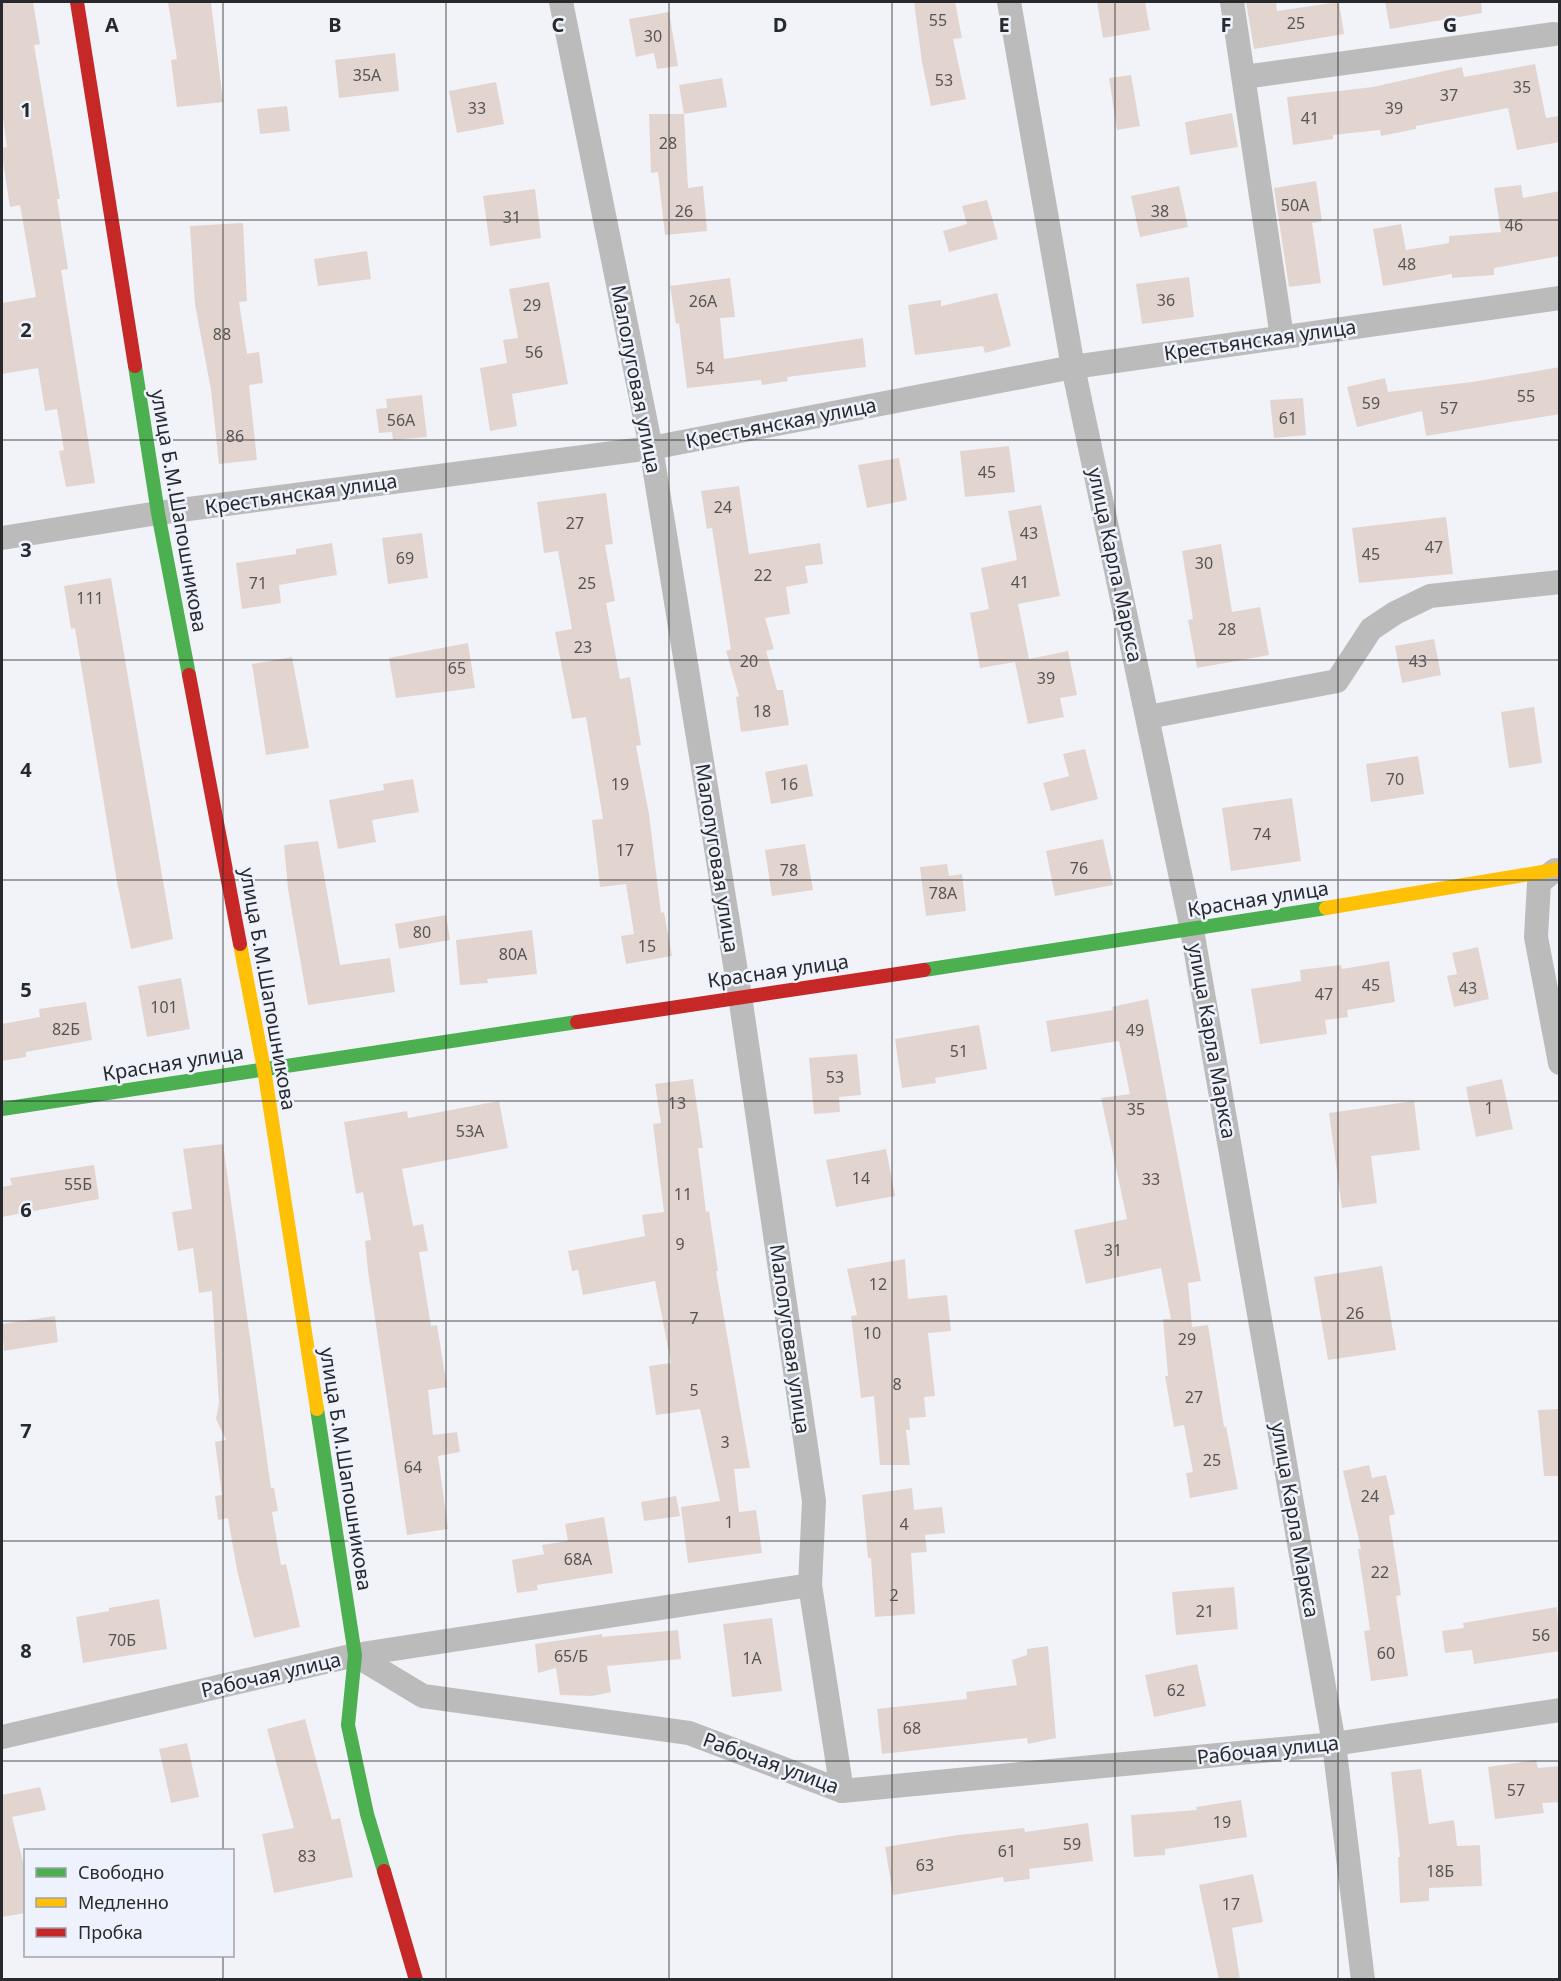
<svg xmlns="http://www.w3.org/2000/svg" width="1561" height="1981" viewBox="0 0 1561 1981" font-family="'Noto Sans',sans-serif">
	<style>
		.building { fill: #e2d5d0 }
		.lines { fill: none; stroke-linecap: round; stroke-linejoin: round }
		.street { stroke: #bcbbbb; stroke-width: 24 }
		.fast { stroke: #4caf50; stroke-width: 14 }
		.slow { stroke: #ffc107; stroke-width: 14 }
		.jam { stroke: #c62828; stroke-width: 14 }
		.grid { fill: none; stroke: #28292c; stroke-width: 1.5; stroke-opacity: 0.55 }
		.labels { text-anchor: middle; stroke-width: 5; stroke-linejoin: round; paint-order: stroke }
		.number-label { font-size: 16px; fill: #565455 }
		.street-label { font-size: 20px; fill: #28292c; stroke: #eef2fc }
		.grid-label { font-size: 20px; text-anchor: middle; font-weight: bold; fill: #28292c; stroke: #eef2fc; stroke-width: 5; stroke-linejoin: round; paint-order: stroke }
	</style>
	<rect width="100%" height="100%" fill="#f2f3f8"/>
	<g class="building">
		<polygon points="2,2 33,2 40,44 34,45 60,199 57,199 68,269 61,270 95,483 66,487 59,451 64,450 57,409 45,411 38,368 2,374 2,303 36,297 20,205 10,207 2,155 2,148 7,147 2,112"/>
		<polygon points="168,2 211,2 223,102 177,107 171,60 177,59"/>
		<polygon points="914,2 955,2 962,38 953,39 966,99 931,106 922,62"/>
		<polygon points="1097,2 1145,2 1150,30 1103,38"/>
		<polygon points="1246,2 1276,2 1277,11 1339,2 1344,34 1254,49"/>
		<polygon points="1385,2 1481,2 1482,13 1390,29"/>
		<polygon points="669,12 678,66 657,69 654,53 636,57 629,19"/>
		<polygon points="395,53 399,91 339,98 335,60"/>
		<polygon points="1535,64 1546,118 1560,116 1560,142 1517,150 1508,108 1416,126 1416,129 1381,136 1380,130 1333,135 1333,139 1293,145 1287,97 1373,87 1462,67 1464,77"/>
		<polygon points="1131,75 1140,126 1117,130 1109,78"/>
		<polygon points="722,78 727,107 684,114 679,85"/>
		<polygon points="496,82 504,124 457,133 449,91"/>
		<polygon points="287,106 290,131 260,134 257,109"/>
		<polygon points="1232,113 1238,147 1190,155 1185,122"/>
		<polygon points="649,114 684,114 688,188 703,186 707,231 665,235 658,172 651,173"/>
		<polygon points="1316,181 1322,221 1312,223 1321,283 1289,287 1274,188"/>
		<polygon points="1521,185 1523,198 1560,191 1560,256 1494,268 1494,275 1452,278 1452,274 1383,286 1373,229 1401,224 1406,250 1449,243 1449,236 1501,232 1494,188"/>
		<polygon points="1179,186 1188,227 1140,237 1131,196"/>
		<polygon points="535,189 541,238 490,246 483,196"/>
		<polygon points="987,200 998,239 949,252 943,231 967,224 962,206"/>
		<polygon points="243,223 247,301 239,302 247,354 259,352 263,383 249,385 257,460 219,464 211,390 195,304 190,226"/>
		<polygon points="367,251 371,279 318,286 314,259"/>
		<polygon points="1189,277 1194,317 1142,324 1136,284"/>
		<polygon points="730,278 735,317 720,318 724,359 863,338 866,367 787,377 788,381 762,385 761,380 687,388 679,323 676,324 670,286"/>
		<polygon points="549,282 568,384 512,394 517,426 490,431 480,368 507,363 503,340 518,338 509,289"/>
		<polygon points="997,293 1011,346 985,353 983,346 915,355 908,305 941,300 941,306"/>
		<polygon points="1560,367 1560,414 1426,436 1422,411 1357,427 1347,387 1385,378 1388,392 1472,382"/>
		<polygon points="422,395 427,437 393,440 392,432 379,433 376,409 387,408 386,399"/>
		<polygon points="1303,398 1306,435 1274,438 1270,400"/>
		<polygon points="1009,446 1015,492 965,497 960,451"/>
		<polygon points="899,458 907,500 867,508 858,465"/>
		<polygon points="739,486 749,554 820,543 823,564 805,566 808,583 786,587 790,614 765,618 774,649 766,651 777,690 783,690 789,725 741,732 736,697 739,696 726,651 731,649 712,528 707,529 701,491"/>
		<polygon points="606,493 613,544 605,545 615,601 606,603 620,679 630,677 641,745 636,746 649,814 661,913 664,912 672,956 626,964 621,936 634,934 626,884 600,887 592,820 603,819 586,717 572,719 555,632 572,629 558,551 544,553 537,502"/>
		<polygon points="1041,505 1060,596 1018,604 1029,659 1068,651 1077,695 1060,698 1064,717 1028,724 1015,662 980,668 970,613 989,609 981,568 1017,560 1008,511"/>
		<polygon points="1446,517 1453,574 1359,583 1352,528"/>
		<polygon points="422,533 428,578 388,584 382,538"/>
		<polygon points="332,543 337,575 279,585 281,603 242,609 236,563 296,554 296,549"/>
		<polygon points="1221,544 1232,612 1260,607 1269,655 1197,668 1188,620 1193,619 1182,551"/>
		<polygon points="111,578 173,939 131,949 117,882 75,628 71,629 64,586"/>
		<polygon points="1434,639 1441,675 1402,683 1395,646"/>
		<polygon points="468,643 475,688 396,698 389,658"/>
		<polygon points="292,657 309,748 266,755 252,664"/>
		<polygon points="1534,707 1542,763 1509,768 1501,712"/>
		<polygon points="1085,749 1098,799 1051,811 1043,783 1069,776 1063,754"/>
		<polygon points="1418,756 1424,794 1371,802 1366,764"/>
		<polygon points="807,764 813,796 771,804 765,772"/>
		<polygon points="413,779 419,812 372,820 376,842 338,849 329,800 384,790 383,784"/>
		<polygon points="1292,798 1301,861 1231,871 1222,808"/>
		<polygon points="1103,839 1113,885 1055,896 1046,851"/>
		<polygon points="318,841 340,965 390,958 395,992 308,1005 288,889 284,845"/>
		<polygon points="805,844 813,890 772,896 765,850"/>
		<polygon points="947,864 949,876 962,874 966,911 926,916 920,867"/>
		<polygon points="446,915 450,940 399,949 395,924"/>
		<polygon points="532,930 537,974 487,979 488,983 460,985 456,940"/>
		<polygon points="1478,947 1489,999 1454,1007 1447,976 1457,974 1452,953"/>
		<polygon points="1389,961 1395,1002 1347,1010 1348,1017 1325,1020 1327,1034 1260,1044 1251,989 1301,981 1300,970 1341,965 1342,969"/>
		<polygon points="181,978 190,1029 147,1037 138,986"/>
		<polygon points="1148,999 1201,1281 1188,1283 1192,1327 1208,1325 1224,1427 1226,1426 1238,1489 1190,1498 1186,1473 1193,1472 1184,1425 1174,1427 1165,1376 1168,1376 1163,1319 1171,1319 1161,1268 1086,1284 1074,1230 1127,1219 1101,1098 1130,1094 1119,1041 1051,1052 1046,1021 1113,1010 1112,1007"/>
		<polygon points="86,1002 92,1040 26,1052 26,1057 2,1061 2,1024 40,1017 39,1009"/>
		<polygon points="979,1025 987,1069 935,1078 936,1083 902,1088 895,1039"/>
		<polygon points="857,1054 861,1095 839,1097 840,1112 814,1114 809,1058"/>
		<polygon points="693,1079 703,1148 698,1148 706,1212 709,1211 718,1271 716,1271 750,1468 734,1469 739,1512 756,1510 762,1553 688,1563 681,1507 720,1501 700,1409 656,1415 649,1366 671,1363 655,1281 583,1295 578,1270 572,1271 568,1251 645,1236 642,1215 664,1212 653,1124 661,1123 655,1084"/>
		<polygon points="1502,1079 1513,1129 1476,1137 1466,1087"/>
		<polygon points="499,1101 508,1148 402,1169 413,1226 423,1224 428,1251 419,1252 431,1326 437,1325 447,1387 428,1390 433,1435 457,1432 460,1452 438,1456 448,1529 407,1535 368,1271 365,1241 371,1240 363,1192 356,1194 344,1122 407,1111 408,1118"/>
		<polygon points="1414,1101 1420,1150 1371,1156 1377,1203 1342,1208 1329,1113"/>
		<polygon points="223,1144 271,1488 274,1488 278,1511 272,1512 281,1565 286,1564 300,1627 254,1638 237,1570 228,1518 218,1520 215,1496 222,1495 215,1442 226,1440 216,1419 219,1403 212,1291 199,1293 193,1248 178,1251 172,1212 192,1209 183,1149"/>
		<polygon points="886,1149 895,1196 836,1207 826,1160"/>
		<polygon points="94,1165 99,1199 2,1217 2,1187 12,1185 10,1178"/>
		<polygon points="905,1259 908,1299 947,1295 951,1331 928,1333 935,1396 924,1397 926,1417 909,1418 910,1430 906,1430 910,1465 880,1465 874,1396 861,1398 851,1316 857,1315 847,1269"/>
		<polygon points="1382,1266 1396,1350 1328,1360 1314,1277"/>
		<polygon points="55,1316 58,1342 4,1351 2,1324"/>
		<polygon points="1560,1409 1560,1476 1544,1476 1538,1410"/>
		<polygon points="1369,1465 1372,1478 1386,1475 1395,1514 1389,1516 1401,1595 1396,1596 1408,1676 1371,1681 1364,1631 1370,1630 1358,1549 1361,1549 1343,1471"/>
		<polygon points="912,1488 914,1510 942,1507 945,1533 925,1535 927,1552 911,1553 915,1614 875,1617 871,1558 868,1558 862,1495"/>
		<polygon points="676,1496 680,1516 644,1521 641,1502"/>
		<polygon points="604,1517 613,1573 537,1585 538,1590 517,1593 512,1560 544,1554 542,1545 568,1541 565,1524"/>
		<polygon points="1234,1587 1238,1629 1176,1635 1172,1592"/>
		<polygon points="159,1599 167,1649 83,1663 76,1617 109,1611 109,1608"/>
		<polygon points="1557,1607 1560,1651 1474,1664 1472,1650 1445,1653 1442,1631 1464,1628 1463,1623"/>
		<polygon points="772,1618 782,1691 732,1697 723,1624"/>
		<polygon points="678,1630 681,1659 607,1666 611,1692 592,1696 560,1695 556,1668 538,1673 535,1644 602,1634 602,1637"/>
		<polygon points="1048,1646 1056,1738 1028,1744 1027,1738 882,1754 877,1709 967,1699 966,1692 1017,1685 1012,1660 1027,1655 1027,1649"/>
		<polygon points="1197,1664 1206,1706 1154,1717 1145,1675"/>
		<polygon points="305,1719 332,1820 340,1818 353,1877 274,1893 262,1834 294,1828 267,1729"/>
		<polygon points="187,1743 199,1797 171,1803 159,1749"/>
		<polygon points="1536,1760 1538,1768 1560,1766 1560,1802 1542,1803 1544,1813 1495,1819 1488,1767"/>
		<polygon points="1421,1769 1429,1824 1454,1820 1457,1846 1480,1845 1482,1886 1429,1888 1429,1901 1400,1903 1398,1857 1400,1857 1391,1772"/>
		<polygon points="40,1787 46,1810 12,1817 26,1875 26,1913 2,1917 2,1795"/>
		<polygon points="1241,1800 1247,1837 1165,1849 1165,1855 1134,1857 1131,1815 1197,1810 1196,1807"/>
		<polygon points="1088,1823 1093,1861 1029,1869 1030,1879 1004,1882 1003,1877 893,1895 885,1847 958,1835 1024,1828 1025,1832"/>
		<polygon points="1253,1874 1263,1922 1232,1928 1240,1980 1219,1980 1199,1885"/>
	</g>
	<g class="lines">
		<g class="street">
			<polyline points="561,2 651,448 740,996 814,1501 810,1585 842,1791"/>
			<polyline points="1009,2 1073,367 1192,930 1334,1744 1363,1980"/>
			<polyline points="1232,2 1282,337"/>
			<polyline points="1244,77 1554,34"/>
			<polyline points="2,538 158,513 651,448 1073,367 1560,298"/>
			<polyline points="1148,717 1337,681 1371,629 1395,613 1430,596 1560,582"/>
			<polyline points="1555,870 1539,883 1536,937 1560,1063"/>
			<polyline points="355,1655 810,1585"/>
			<polyline points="2,1737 355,1655 423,1696 689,1733 842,1791 1334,1744 1560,1710"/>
		</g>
		<g class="fast">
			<polyline points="135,366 158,513 189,675"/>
			<polyline points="924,970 1326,908"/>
			<polyline points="2,1109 577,1022"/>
			<polyline points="317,1409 355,1655 348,1725 367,1814 384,1871"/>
		</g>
		<g class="slow">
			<polyline points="1326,908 1560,869"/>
			<polyline points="240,944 264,1069 317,1409"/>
		</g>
		<g class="jam">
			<polyline points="77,2 135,366"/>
			<polyline points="189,675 240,944"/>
			<polyline points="577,1022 924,970"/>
			<polyline points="384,1871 416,1980"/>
		</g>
	</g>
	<path class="grid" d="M 223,2 L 223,1850M 446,2 L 446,1980M 669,2 L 669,1980M 892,2 L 892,1980M 1115,2 L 1115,1980M 1338,2 L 1338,1980M 2,220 L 1560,220M 2,440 L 1560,440M 2,660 L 1560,660M 2,880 L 1560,880M 2,1101 L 1560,1101M 2,1321 L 1560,1321M 2,1541 L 1560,1541M 2,1761 L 1560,1761M 223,1956 L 223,1980"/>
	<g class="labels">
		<g class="number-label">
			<text x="938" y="26">55</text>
			<text x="1296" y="29">25</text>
			<text x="653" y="42">30</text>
			<text x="367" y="81">35А</text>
			<text x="944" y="86">53</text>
			<text x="1522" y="93">35</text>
			<text x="1449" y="101">37</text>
			<text x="477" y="114">33</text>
			<text x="1394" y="114">39</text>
			<text x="1310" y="124">41</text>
			<text x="668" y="149">28</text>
			<text x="1295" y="211">50А</text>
			<text x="684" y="217">26</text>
			<text x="1160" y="217">38</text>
			<text x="512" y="223">31</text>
			<text x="1514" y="231">46</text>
			<text x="1407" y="270">48</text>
			<text x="1166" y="306">36</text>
			<text x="703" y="307">26А</text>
			<text x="532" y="311">29</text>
			<text x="222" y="340">88</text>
			<text x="534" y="358">56</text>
			<text x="705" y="374">54</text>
			<text x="1526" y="402">55</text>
			<text x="1371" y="409">59</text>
			<text x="1449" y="414">57</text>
			<text x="1288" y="424">61</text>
			<text x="401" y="426">56А</text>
			<text x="235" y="442">86</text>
			<text x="987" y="478">45</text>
			<text x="723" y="513">24</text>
			<text x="575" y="529">27</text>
			<text x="1029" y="539">43</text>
			<text x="1434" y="553">47</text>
			<text x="1371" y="560">45</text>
			<text x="405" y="564">69</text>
			<text x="1204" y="569">30</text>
			<text x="763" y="581">22</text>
			<text x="1020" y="588">41</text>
			<text x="258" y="589">71</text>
			<text x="587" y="589">25</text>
			<text x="90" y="604">111</text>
			<text x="1227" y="635">28</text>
			<text x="583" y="653">23</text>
			<text x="749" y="667">20</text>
			<text x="1418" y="667">43</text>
			<text x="457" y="674">65</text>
			<text x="1046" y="684">39</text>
			<text x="762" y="717">18</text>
			<text x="1395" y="785">70</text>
			<text x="620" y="790">19</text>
			<text x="789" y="790">16</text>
			<text x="1262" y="840">74</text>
			<text x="625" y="856">17</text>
			<text x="1079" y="874">76</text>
			<text x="789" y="876">78</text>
			<text x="943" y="899">78А</text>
			<text x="422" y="938">80</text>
			<text x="647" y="952">15</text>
			<text x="513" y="960">80А</text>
			<text x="1371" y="991">45</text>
			<text x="1468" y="994">43</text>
			<text x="1324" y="1000">47</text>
			<text x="164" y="1013">101</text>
			<text x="66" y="1035">82Б</text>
			<text x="1135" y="1036">49</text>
			<text x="959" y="1057">51</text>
			<text x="835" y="1083">53</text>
			<text x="677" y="1109">13</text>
			<text x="1489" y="1114">1</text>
			<text x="1136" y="1115">35</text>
			<text x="470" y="1137">53А</text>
			<text x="861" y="1184">14</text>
			<text x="1151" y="1185">33</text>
			<text x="78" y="1190">55Б</text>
			<text x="683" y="1200">11</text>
			<text x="680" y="1250">9</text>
			<text x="1113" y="1256">31</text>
			<text x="878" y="1290">12</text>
			<text x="1355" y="1319">26</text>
			<text x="694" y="1324">7</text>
			<text x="872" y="1339">10</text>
			<text x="1187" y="1345">29</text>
			<text x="897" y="1390">8</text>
			<text x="694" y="1396">5</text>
			<text x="1194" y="1403">27</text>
			<text x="725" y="1448">3</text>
			<text x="1212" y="1466">25</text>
			<text x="413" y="1473">64</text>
			<text x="1370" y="1502">24</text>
			<text x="729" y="1528">1</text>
			<text x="904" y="1530">4</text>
			<text x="578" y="1565">68А</text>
			<text x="1380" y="1578">22</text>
			<text x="894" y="1601">2</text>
			<text x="1205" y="1617">21</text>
			<text x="1541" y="1641">56</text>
			<text x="122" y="1646">70Б</text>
			<text x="1386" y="1659">60</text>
			<text x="571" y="1662">65/Б</text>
			<text x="752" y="1664">1А</text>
			<text x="1176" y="1696">62</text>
			<text x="912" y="1734">68</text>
			<text x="1516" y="1796">57</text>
			<text x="1222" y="1828">19</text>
			<text x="1072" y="1850">59</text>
			<text x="1007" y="1857">61</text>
			<text x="307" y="1862">83</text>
			<text x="925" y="1871">63</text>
			<text x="1440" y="1877">18Б</text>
			<text x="1231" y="1910">17</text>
		</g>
		<g class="street-label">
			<text transform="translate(1260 340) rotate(-8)" y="7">Крестьянская улица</text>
			<text transform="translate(636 379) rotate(79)" y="7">Малолуговая улица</text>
			<text transform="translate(781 423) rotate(-11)" y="7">Крестьянская улица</text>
			<text transform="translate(301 494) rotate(-8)" y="7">Крестьянская улица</text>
			<text transform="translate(179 511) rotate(80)" y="7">улица Б.М.Шапошникова</text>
			<text transform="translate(1115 565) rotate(78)" y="7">улица Карла Маркса</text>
			<text transform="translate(717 858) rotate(81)" y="7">Малолуговая улица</text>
			<text transform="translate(1258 899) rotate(-9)" y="7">Красная улица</text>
			<text transform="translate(778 971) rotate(-8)" y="7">Красная улица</text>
			<text transform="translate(268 989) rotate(80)" y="7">улица Б.М.Шапошникова</text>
			<text transform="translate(1212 1041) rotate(80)" y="7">улица Карла Маркса</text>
			<text transform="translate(173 1063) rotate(-9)" y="7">Красная улица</text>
			<text transform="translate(790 1339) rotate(82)" y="7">Малолуговая улица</text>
			<text transform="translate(346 1469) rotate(81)" y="7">улица Б.М.Шапошникова</text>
			<text transform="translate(1295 1520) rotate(80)" y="7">улица Карла Маркса</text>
			<text transform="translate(271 1675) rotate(-13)" y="7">Рабочая улица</text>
			<text transform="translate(1268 1750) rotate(-6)" y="7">Рабочая улица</text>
			<text transform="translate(771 1763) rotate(20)" y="7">Рабочая улица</text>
		</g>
	</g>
	<g class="grid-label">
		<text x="112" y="32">A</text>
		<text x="335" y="32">B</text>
		<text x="558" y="32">C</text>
		<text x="780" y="32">D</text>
		<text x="1004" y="32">E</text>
		<text x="1226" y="32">F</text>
		<text x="1450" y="32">G</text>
		<text x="26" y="117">1</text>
		<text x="26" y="337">2</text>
		<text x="26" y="557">3</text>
		<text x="26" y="777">4</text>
		<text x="26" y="997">5</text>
		<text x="26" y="1217">6</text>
		<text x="26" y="1438">7</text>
		<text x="26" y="1658">8</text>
	</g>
	<rect width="1561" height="1981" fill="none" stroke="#28292c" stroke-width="6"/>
	<rect x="24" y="1849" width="210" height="108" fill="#eef2fc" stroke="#9fa2a9" stroke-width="1.5"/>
	<rect x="36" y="1868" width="30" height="9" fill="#4caf50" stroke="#9fa2a9" stroke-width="1.5"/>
	<text x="78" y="1879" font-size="18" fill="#28292c">Свободно</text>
	<rect x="36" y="1898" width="30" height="9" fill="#ffc107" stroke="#9fa2a9" stroke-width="1.5"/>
	<text x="78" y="1909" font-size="18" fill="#28292c">Медленно</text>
	<rect x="36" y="1928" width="30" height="9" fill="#c62828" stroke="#9fa2a9" stroke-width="1.5"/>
	<text x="78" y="1939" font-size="18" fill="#28292c">Пробка</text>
</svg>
